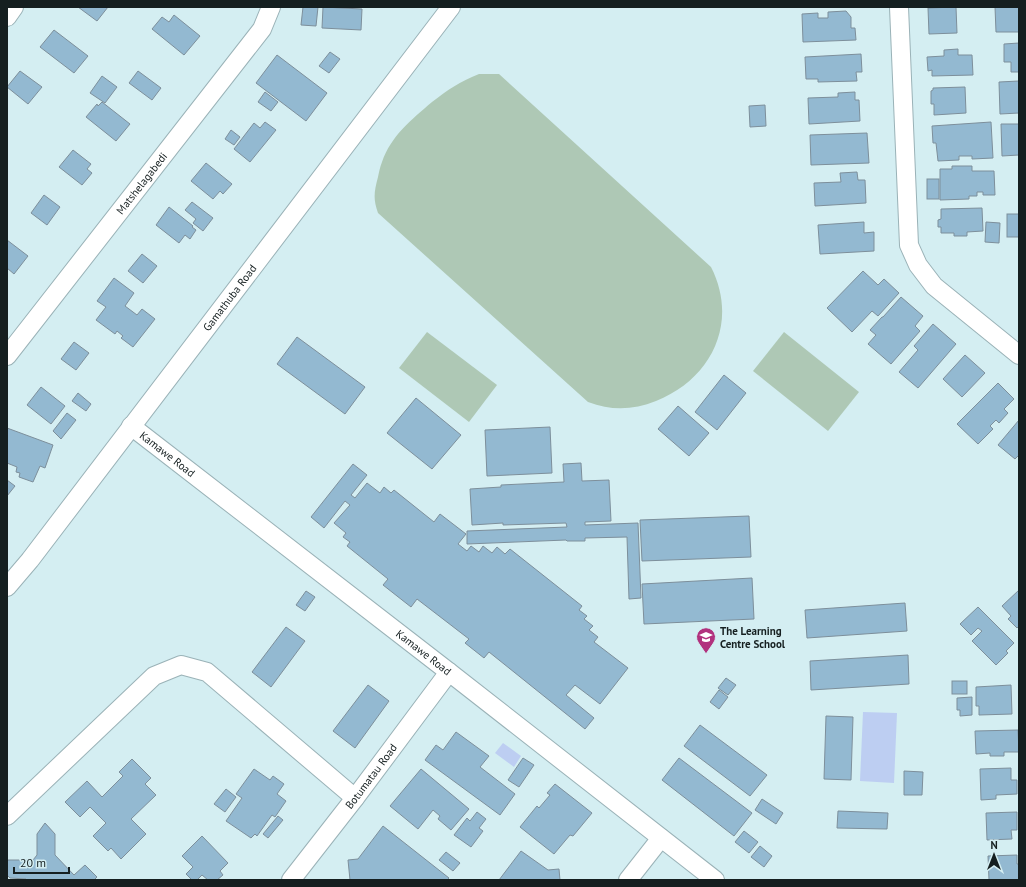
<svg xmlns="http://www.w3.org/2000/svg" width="1026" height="887" viewBox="0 0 1026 887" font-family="'PT Sans',sans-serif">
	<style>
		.green { fill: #aec8b5 }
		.water { fill: #bdcef2 }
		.building { fill: #93b9d1; stroke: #7d8f9b }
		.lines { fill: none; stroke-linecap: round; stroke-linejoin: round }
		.minor-casing { stroke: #9ab2b7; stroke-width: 20 }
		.minor { stroke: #fff; stroke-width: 18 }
		.labels { text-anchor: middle; stroke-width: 4; stroke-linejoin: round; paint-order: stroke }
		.street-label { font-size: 11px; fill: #151f20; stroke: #d4eef2 }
		.poi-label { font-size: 11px; font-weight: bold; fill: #151f20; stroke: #d4eef2; text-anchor: start }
	</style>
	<rect width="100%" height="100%" fill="#d4eef2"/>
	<g class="green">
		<path d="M 479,74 L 499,74 L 711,267 C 739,322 712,379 656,401 C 633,410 612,411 588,402 L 378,213 C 373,199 374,192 378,177 C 379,172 380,167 382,162 C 391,136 411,120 432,102 C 449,89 459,82 479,74 Z"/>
		<polygon points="427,332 497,385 469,422 399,368"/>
		<polygon points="784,332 859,392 828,431 753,371"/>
	</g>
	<g class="water">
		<polygon points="863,712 897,713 894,783 860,781"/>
		<polygon points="503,743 521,756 514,767 495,753"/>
	</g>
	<g class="building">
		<polygon points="78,7 108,7 97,21"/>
		<polygon points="303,7 318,7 316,26 301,25"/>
		<polygon points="323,7 362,9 361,30 322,28"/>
		<polygon points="956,7 957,33 929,34 928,8"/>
		<polygon points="995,7 1019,7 1019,32 996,32"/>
		<polygon points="846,11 851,17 851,28 855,28 856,40 803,42 802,14 818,13 818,18 828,18 828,12"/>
		<polygon points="174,15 200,36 184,55 152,29 162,17 169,22"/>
		<polygon points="54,30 88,56 74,73 40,47"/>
		<polygon points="1019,43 1019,72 1011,72 1011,62 1004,62 1004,44"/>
		<polygon points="958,49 958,55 972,55 973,75 932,76 932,70 928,71 927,57 944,56 944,50"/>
		<polygon points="330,52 340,59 329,73 319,66"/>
		<polygon points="861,54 862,72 856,72 857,81 818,82 818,79 806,79 805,57"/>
		<polygon points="277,55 327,93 306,121 256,83"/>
		<polygon points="20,71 42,87 28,104 7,87"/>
		<polygon points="138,71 161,88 152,100 129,83"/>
		<polygon points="102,76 117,87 105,103 90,93"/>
		<polygon points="1019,81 1019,113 1000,114 999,82"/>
		<polygon points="965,87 966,113 934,115 934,104 931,104 931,91 933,90 933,88"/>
		<polygon points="265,92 278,102 271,111 258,102"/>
		<polygon points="855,92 855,100 859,100 860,121 809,124 808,98 838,97 838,93"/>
		<polygon points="102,102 130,124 116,141 86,117 97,104 98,106"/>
		<polygon points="765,105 766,126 750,127 749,106"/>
		<polygon points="265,122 276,130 250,162 234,149 254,123 260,128"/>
		<polygon points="991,122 993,158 972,159 972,156 959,156 959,160 938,161 936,143 933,143 932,126"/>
		<polygon points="1001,124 1019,124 1019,155 1002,156"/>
		<polygon points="231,130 240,137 234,145 225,139"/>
		<polygon points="867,133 869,163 811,165 810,135"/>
		<polygon points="73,150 91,164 87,169 92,173 82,185 59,167"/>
		<polygon points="206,163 232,184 223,194 220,191 213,199 191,181"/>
		<polygon points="952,166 972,166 972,171 994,171 995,195 983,195 983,192 977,192 977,196 969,196 969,199 940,200 940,169 952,169"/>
		<polygon points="857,172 858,180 865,180 866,203 815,206 814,183 841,182 840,173"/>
		<rect x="927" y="179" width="12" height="20"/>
		<polygon points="44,195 60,207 47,225 31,213"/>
		<polygon points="192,202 213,218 203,231 193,223 196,219 185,210"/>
		<polygon points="169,207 193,226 192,227 196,230 190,239 185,235 179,243 156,225"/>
		<polygon points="982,208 983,231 967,232 967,236 954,236 954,233 941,233 941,227 938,227 938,220 941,219 941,209"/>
		<rect x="1007" y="214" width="12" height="23"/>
		<polygon points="864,222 864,233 874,232 874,251 820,254 818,225"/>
		<polygon points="986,222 1000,223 999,243 985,242"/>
		<polygon points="7,240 28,256 14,274 7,268"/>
		<polygon points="142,254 157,266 143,283 128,271"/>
		<polygon points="863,271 878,285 884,279 899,293 878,316 872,311 852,332 827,308"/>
		<polygon points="114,278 134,293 125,306 137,315 142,309 155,319 133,347 121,338 123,336 117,331 115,334 96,320 106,307 97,301"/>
		<polygon points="901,297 923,316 915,326 920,331 891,364 868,344 876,335 870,330 882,317 883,317"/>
		<polygon points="933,324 956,344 918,388 899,372 918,350 914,346"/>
		<polygon points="297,337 365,387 345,414 277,364"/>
		<polygon points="74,342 89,353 76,370 61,359"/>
		<polygon points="965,355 985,373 962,397 943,379"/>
		<polygon points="724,375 746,393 717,430 695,412"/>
		<polygon points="998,383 1014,399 1004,409 1008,413 999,423 996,420 990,426 993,429 978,444 957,424"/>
		<polygon points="41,387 65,406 51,424 27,405"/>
		<polygon points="78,393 91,404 86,411 72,401"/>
		<polygon points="416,398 461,435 432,469 387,433"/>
		<polygon points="678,406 709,433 689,456 658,429"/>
		<polygon points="67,413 76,420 61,439 53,431"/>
		<polygon points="1019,420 1019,455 1015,459 998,445"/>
		<polygon points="550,427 552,473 487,476 485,430"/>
		<polygon points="7,428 53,445 45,468 40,466 33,482 19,477 20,473 16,472 17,467 7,463"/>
		<polygon points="581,463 582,481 609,480 611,521 585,522 585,525 638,523 641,598 629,599 627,537 585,538 585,541 567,541 566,540 467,544 467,531 567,527 566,523 503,525 503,523 472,525 470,489 501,487 501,485 564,482 563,464"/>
		<polygon points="353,464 367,475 351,495 355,498 367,483 380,493 384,487 391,493 394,490 434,522 440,514 466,534 458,544 467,551 471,546 479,552 483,546 492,553 497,547 505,554 510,549 582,606 579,610 587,616 584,619 593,626 589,630 598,637 594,642 628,668 600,704 575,685 566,695 594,718 585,729 489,652 484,658 465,643 469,639 417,599 411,607 383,585 388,579 347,546 350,542 343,537 346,533 334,523 350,505 345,501 324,528 311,517"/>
		<polygon points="7,480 15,486 7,496"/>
		<polygon points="749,516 751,557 642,561 640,520"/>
		<polygon points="752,578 754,619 644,624 642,584"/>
		<polygon points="1019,590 1019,626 1017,628 1008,619 1011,616 1002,606"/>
		<polygon points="306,591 315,597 305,611 296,605"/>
		<polygon points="905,603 907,631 807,638 805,610"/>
		<polygon points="978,607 1014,643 1006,651 1008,653 996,665 972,641 982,631 978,628 971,635 960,624"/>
		<polygon points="286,627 305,641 271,687 252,672"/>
		<polygon points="908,655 909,684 811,690 810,661"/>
		<polygon points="726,678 736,685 728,695 718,688"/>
		<rect x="952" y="681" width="15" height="13"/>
		<polygon points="368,685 389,701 355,748 333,731"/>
		<polygon points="1011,685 1012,714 979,715 979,706 976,706 976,687"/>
		<polygon points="719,690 728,697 719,709 710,702"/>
		<polygon points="972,697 972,715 960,716 960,710 957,710 957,698"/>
		<polygon points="826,716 853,717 851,780 824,779"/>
		<polygon points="700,725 767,775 750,796 684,746"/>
		<polygon points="1018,730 1019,752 1004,752 1004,756 990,756 990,753 976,754 975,731"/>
		<polygon points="456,732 489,756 480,767 515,794 500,815 425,760 436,745 443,750"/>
		<polygon points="523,758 534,765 519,787 508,780"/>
		<polygon points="679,758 752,813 734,836 662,780"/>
		<polygon points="132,759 151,778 145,784 156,795 131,819 146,834 121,859 111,848 108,851 93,836 106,823 90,807 80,817 65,802 87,781 102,797 123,776 119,772"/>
		<polygon points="1011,768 1011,780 1017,780 1017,794 996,795 996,799 981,800 980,769"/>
		<polygon points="254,769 270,780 273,776 284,784 277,794 286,801 275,817 272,815 257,836 255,834 251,838 226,821 242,798 236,794"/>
		<polygon points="421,769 469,809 451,830 438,819 440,816 433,810 418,829 390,806"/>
		<polygon points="904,771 923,772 922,795 904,795"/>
		<polygon points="555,784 592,813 573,836 570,835 554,854 520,827 537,806 539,808 550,795 547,793"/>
		<polygon points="226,789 236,797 225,812 214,804"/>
		<polygon points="762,799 783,813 776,824 755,810"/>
		<polygon points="838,811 888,813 887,829 837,828"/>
		<polygon points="477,812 486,819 479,828 483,831 471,847 454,835 467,818 470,821"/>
		<polygon points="1017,812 1017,830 1011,830 1012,839 987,840 986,813"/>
		<polygon points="278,816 283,820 268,838 263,834"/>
		<polygon points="45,823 55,834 55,855 74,875 85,865 97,877 94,880 27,880 26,879 10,878 7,875 7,862 8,860 33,860 37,855 37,834"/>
		<polygon points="383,826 449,878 447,880 350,880 348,860 358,859"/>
		<polygon points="744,831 758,842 749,853 735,842"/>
		<polygon points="202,836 228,863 220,871 223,875 217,880 208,880 202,875 197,880 192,880 186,874 193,867 182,856"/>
		<polygon points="760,846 772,856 764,867 751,857"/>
		<polygon points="521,851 548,870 559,869 560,880 499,880"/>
		<polygon points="446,852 460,863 453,871 439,860"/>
		<polygon points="1017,855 1017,864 1019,864 1019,880 989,880 988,856"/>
	</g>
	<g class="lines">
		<defs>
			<g id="minor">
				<polyline points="899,7 909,245 918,265 934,286 1019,355"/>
				<polyline points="7,17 14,7"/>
				<path id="s1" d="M 7,356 L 262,29 L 271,7"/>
				<path id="s2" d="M 131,426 L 449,672 L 715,880"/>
				<path id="s3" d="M 7,587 L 30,560 L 451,7"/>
				<polyline points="7,816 154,676 181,665 207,672 355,798"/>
				<path id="s4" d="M 291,880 L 355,798 L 449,672"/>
				<polyline points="628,880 661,838"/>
			</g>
		</defs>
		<use href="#minor" class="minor-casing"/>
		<use href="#minor" class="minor"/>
	</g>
	<defs>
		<symbol id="school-pin" viewBox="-11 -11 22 30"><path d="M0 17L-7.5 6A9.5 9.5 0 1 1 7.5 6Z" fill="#b1317e" stroke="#d4eef2"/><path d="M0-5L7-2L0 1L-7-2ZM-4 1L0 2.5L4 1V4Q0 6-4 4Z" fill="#fff"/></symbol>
	</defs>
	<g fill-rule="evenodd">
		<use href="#school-pin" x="695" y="626" width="22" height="30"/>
	</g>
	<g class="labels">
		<g class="street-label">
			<text dy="4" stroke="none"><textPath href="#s1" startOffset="219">Matshelagabedi</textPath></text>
			<text dy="4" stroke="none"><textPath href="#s3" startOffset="365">Gamathuba Road</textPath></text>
			<text dy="4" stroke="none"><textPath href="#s2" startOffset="46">Kamawe Road</textPath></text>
			<text dy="4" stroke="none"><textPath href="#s2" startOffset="370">Kamawe Road</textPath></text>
			<text dy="4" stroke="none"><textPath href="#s4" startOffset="131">Botumatau Road</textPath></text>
		</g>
		<g class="poi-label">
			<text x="720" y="635">The Learning<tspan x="720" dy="13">Centre School</tspan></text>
		</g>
	</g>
	<rect width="1026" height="887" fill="none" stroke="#151f20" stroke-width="16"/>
	<g transform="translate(994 855)" stroke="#d4eef2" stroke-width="3" paint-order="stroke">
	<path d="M0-3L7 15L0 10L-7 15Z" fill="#151f20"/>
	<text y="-6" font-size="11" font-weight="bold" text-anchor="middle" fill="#151f20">N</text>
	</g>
	<path d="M14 867v6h55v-6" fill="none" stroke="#151f20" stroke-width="2"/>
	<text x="20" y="867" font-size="12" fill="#151f20" stroke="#d4eef2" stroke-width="3" paint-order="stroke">20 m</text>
</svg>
